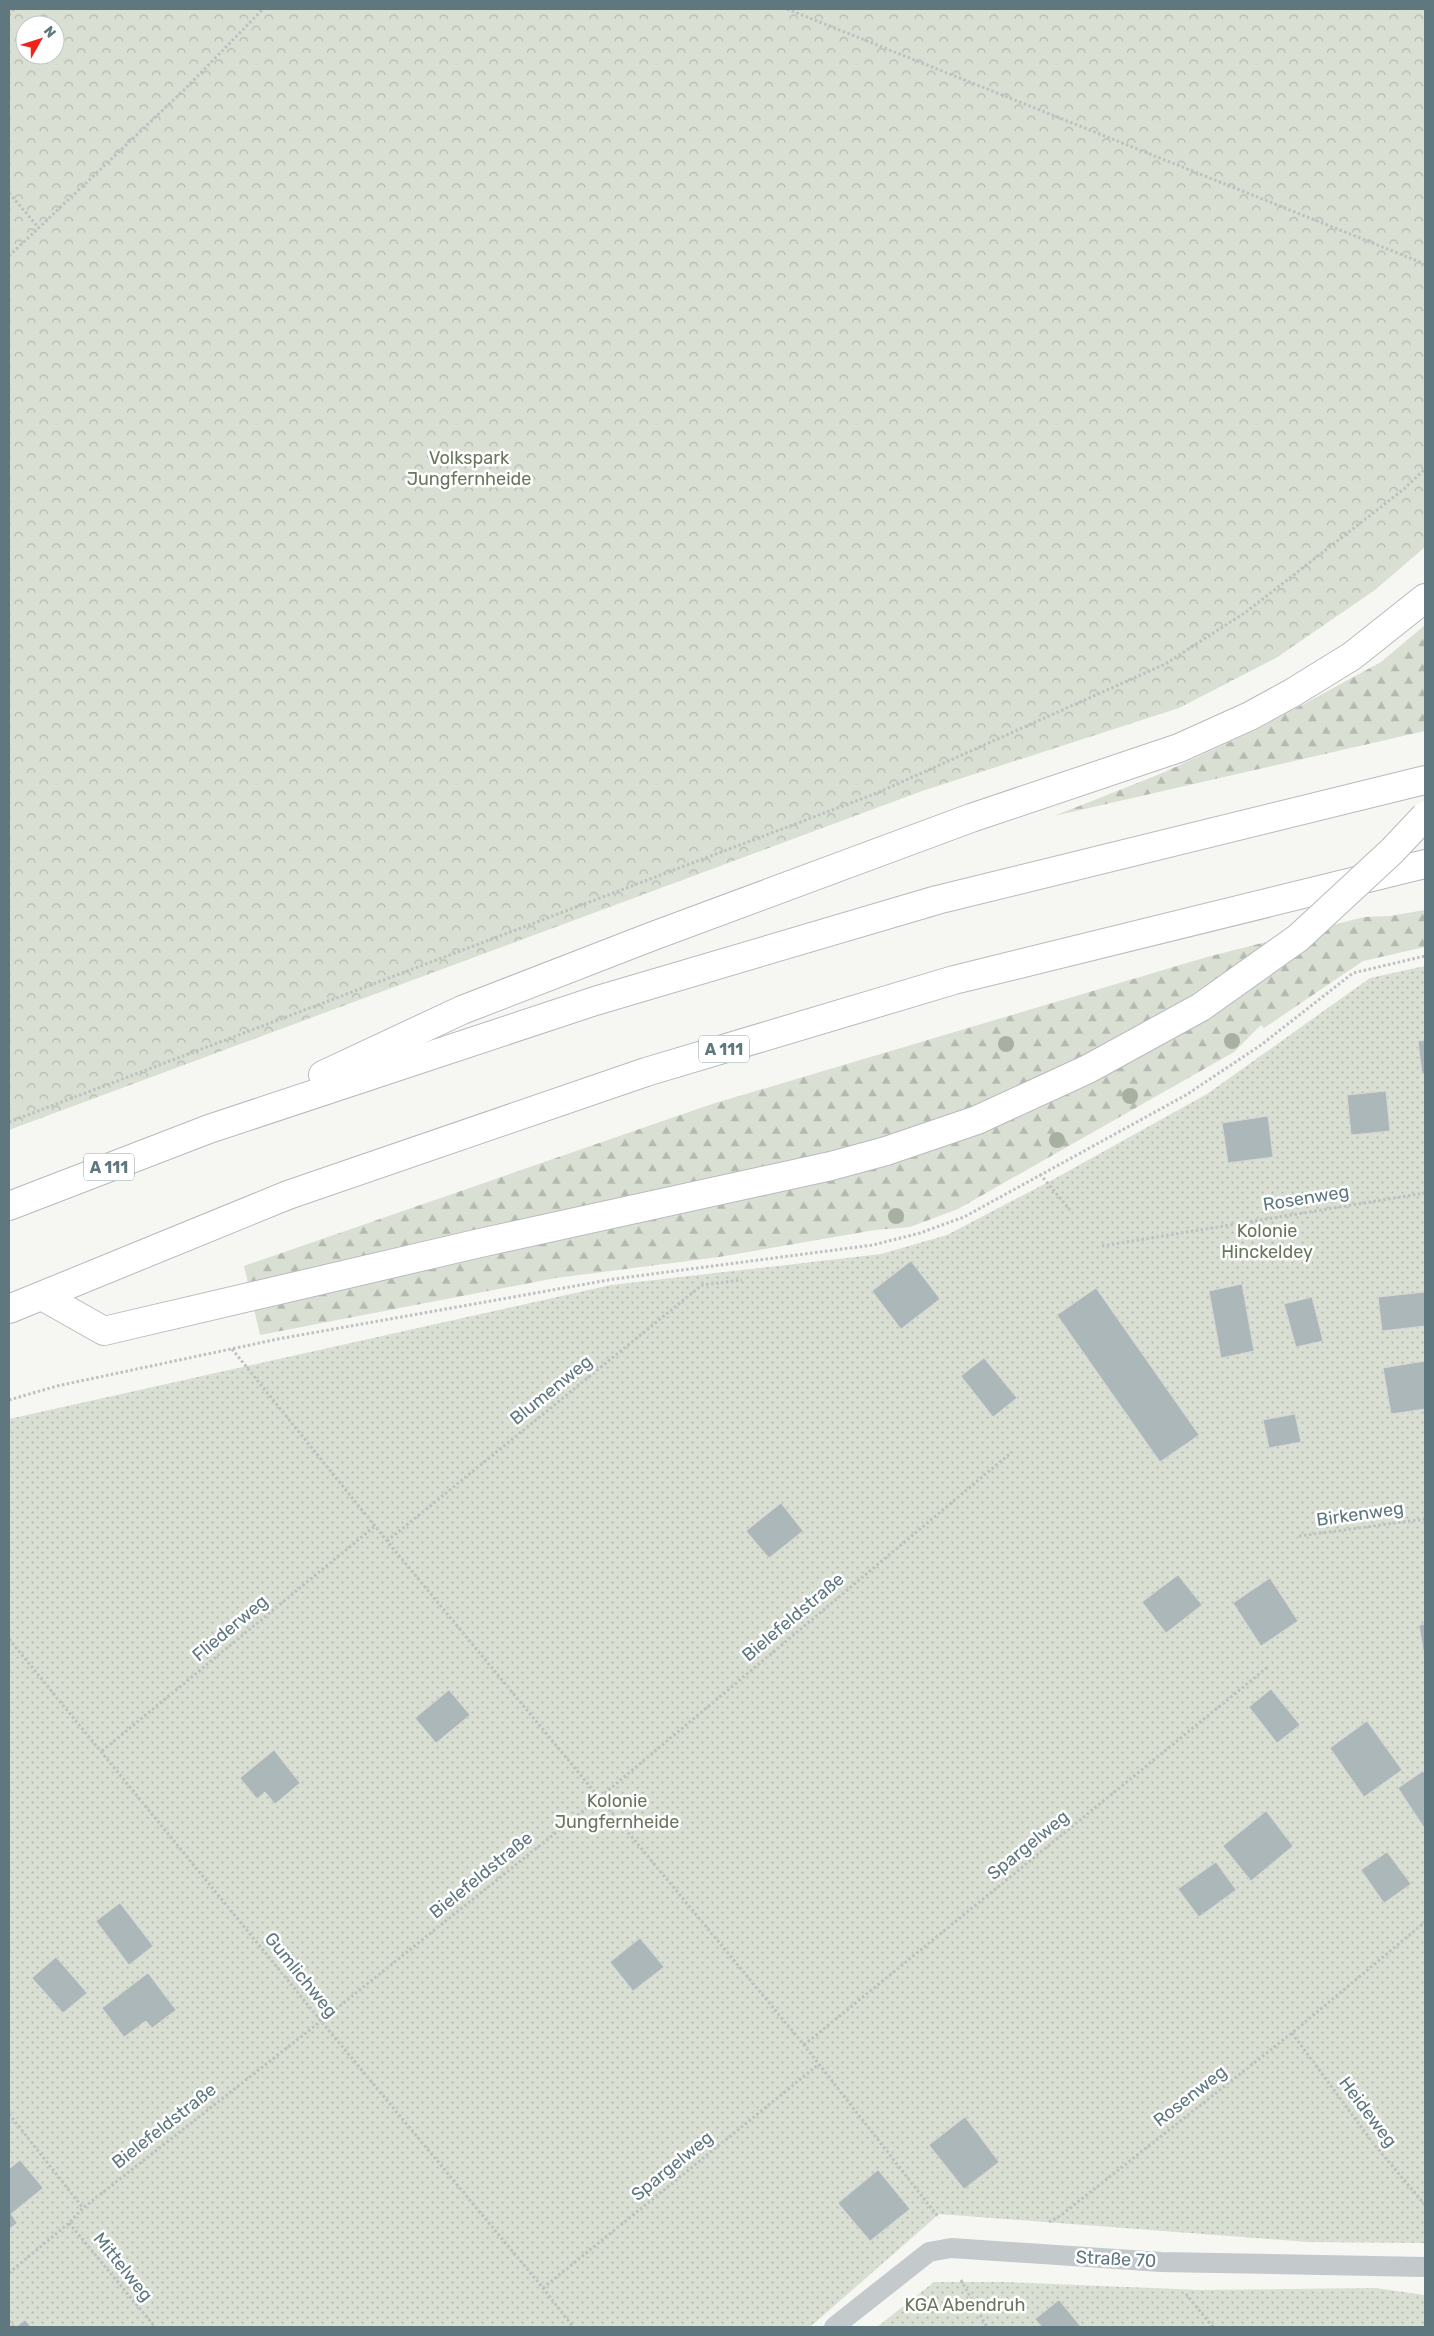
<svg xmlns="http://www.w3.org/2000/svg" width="1434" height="2336" viewBox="0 0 1434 2336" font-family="Rubik,sans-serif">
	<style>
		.forest { fill: url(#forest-firs) }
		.park { fill: url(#park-crowns); fill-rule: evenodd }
		.garden { fill: url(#garden-dots) }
		.building { fill: #acb7ba; stroke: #d8d7d5 }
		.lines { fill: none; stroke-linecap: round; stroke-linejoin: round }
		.motorway-casing { stroke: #b6bbbd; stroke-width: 30 }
		.path { stroke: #bdc1c2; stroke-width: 3; stroke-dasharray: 2.5 2.5; stroke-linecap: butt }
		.service { stroke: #c4c9cb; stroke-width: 20 }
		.motorway { stroke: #fff; stroke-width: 28 }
		.motorway-bridge-casing { stroke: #b6bbbd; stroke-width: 30; stroke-linecap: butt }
		.motorway-bridge { stroke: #fff; stroke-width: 28 }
		.tree { fill: #a8b1a1 }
		.labels { text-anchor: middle; stroke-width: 5; stroke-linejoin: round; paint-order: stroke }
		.shield { fill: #fff; stroke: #8fa0a6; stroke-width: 1 }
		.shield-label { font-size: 16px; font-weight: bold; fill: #5f7880 }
		.park-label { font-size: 18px; fill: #68785e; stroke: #fff }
		.street-label { font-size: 18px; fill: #5f7880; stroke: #fff }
	</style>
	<defs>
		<pattern id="forest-firs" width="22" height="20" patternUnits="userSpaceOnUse" patternTransform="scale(1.25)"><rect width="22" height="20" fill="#dadfd3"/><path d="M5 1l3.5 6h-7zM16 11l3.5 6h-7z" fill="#b4bab0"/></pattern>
		<pattern id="park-crowns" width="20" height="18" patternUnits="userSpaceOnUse" patternTransform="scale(1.25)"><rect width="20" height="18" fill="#dadfd3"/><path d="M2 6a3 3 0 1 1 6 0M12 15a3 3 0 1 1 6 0" fill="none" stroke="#b4bab0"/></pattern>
		<pattern id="garden-dots" width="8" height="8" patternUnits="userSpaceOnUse" patternTransform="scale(1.25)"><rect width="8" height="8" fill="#dadfd3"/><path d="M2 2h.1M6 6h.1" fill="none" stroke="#b4bab0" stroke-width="1.8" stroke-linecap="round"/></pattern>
	</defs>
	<rect width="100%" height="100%" fill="#f6f6f3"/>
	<g class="forest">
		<polygon points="1425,625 1425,731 1054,816 1160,774 1256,730 1381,662"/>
		<polygon points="1425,910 1425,947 1363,961 1264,1028 1261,1025 1234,1052 958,1209 910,1227 875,1230 719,1257 556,1278 260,1335 244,1266 712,1104 1207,957 1364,917 1390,916"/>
	</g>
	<path class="park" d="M 9,9 L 1425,9 L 1425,547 L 1375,590 L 1276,658 L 1179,708 L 922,791 L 9,1130 ZM 25,25 L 55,25 L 55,55 L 25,55 Z"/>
	<g class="garden">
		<polygon points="1425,966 1425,2243 1308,2242 939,2214 810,2327 9,2327 9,1419 611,1285 881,1254 947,1235 1054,1179 1207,1094 1370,978"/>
		<polygon points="934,2282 1006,2282 1201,2290 1375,2288 1425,2295 1425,2327 877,2327"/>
	</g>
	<g class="building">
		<polygon points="1425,1040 1425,1074 1422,1074 1418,1041"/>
		<polygon points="1386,1091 1390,1131 1351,1135 1347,1095"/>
		<polygon points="1268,1116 1273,1157 1228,1163 1222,1123"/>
		<polygon points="911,1261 940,1299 901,1329 872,1291"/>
		<polygon points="1242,1284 1254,1351 1221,1358 1209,1291"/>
		<polygon points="1096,1288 1199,1435 1160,1462 1057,1315"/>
		<polygon points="1425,1292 1425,1326 1382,1331 1378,1297"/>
		<polygon points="1312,1297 1323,1341 1296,1347 1284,1304"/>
		<polygon points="984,1358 1017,1398 993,1417 961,1376"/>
		<polygon points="1425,1361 1425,1409 1391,1414 1383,1368"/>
		<polygon points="1295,1414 1301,1442 1269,1448 1263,1420"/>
		<polygon points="781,1503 803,1531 769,1558 746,1531"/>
		<polygon points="1178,1575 1202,1605 1166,1633 1142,1602"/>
		<polygon points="1270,1578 1298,1621 1261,1646 1233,1603"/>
		<polygon points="1425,1624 1425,1661 1419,1625"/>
		<polygon points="1271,1689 1300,1725 1277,1743 1249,1707"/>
		<polygon points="449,1690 470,1715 436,1743 415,1718"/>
		<polygon points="1367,1721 1402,1770 1364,1797 1330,1748"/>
		<polygon points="274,1750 300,1783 275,1804 265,1792 257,1799 240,1778"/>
		<polygon points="1423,1771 1425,1774 1425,1829 1398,1788"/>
		<polygon points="1266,1811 1293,1846 1251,1881 1223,1846"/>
		<polygon points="1387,1852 1411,1884 1384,1903 1361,1870"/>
		<polygon points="1216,1862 1236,1890 1199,1917 1178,1889"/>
		<polygon points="120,1903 153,1946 129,1965 96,1921"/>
		<polygon points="640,1938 664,1967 633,1991 610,1962"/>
		<polygon points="56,1957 87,1993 63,2013 32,1978"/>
		<polygon points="148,1973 176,2010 152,2028 146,2021 124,2037 102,2008"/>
		<polygon points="965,2117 999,2162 964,2189 929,2145"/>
		<polygon points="20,2160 43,2188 11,2214 17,2223 9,2229 9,2169"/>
		<polygon points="878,2170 910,2209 870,2241 838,2203"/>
		<polygon points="1059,2300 1081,2327 1042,2327 1035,2319"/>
		<polygon points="25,2320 31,2327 16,2327"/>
	</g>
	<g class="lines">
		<defs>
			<g id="motorway">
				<polyline points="323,1075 462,1010 653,936 971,818 1179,748 1250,716 1292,693 1352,656 1425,598"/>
				<polyline points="9,1206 209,1129 595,1001 937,900 1425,780"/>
				<polyline points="42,1296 104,1331 480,1243 831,1166 886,1151"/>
				<polyline points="9,1309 288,1195 646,1072 954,980 1425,864"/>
			</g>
		</defs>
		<use href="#motorway" class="motorway-casing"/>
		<g class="path">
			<polyline points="787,9 1425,264"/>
			<polyline points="9,15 14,9"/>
			<polyline points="9,193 39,228"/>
			<polyline points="9,256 184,90 263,9"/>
			<polyline points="9,1122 877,793 1165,664 1246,612 1404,489 1425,469"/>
			<polyline points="1040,1174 1070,1210"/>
			<polyline points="1102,1246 1425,1193"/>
			<polyline points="232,1349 387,1541 804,2045 939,2218"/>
			<polyline points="9,1400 57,1386 278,1339 614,1279 873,1245 920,1233 964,1217 1186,1095 1261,1045 1353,973 1425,956"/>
			<polyline points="1299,1536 1425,1519"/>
			<polyline points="387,1541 702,1285 742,1280"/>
			<polyline points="9,1639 321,2021 543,2288 573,2327"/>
			<polyline points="102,1751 375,1526"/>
			<polyline points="1292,2033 1373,2143 1425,2205"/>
			<polyline points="804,2045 1269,1666"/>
			<polyline points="9,2114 83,2208"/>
			<polyline points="1049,2222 1060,2216 1292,2033 1425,1922"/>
			<polyline points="69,2223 155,2327"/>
			<polyline points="9,2273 69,2223 83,2208 321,2021 599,1798 1012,1452"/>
			<polyline points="961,2280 987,2327"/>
			<polyline points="543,2288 818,2065"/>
			<polyline points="1186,2294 1213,2327"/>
			<polyline points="9,2321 14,2327"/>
		</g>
		<polyline class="service" points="834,2327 929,2252 951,2248 1161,2262 1425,2267"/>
		<use href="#motorway" class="motorway"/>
		<defs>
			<polyline id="motorway-bridge" points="886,1151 977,1120 1088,1069 1201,1007 1298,938 1392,851 1425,816"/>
		</defs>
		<use href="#motorway-bridge" class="motorway-bridge-casing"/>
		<use href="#motorway-bridge" class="motorway-bridge"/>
	</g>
	<g class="tree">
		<circle cx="1232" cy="1041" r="8"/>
		<circle cx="1006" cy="1044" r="8"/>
		<circle cx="1130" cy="1096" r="8"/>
		<circle cx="1057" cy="1140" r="8"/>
		<circle cx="896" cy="1216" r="8"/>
	</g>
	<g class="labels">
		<g class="shield">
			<rect x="699" y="1035.5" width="50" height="27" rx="4"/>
			<rect x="84" y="1153.5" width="50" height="27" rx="4"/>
		</g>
		<g class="shield-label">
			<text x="724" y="1055">A 111</text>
			<text x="109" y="1173">A 111</text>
		</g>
		<g class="park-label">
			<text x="469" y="464">Volkspark<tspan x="469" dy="21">Jungfernheide</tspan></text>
			<text x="1267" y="1237">Kolonie<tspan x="1267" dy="21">Hinckeldey</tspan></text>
			<text x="617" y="1807">Kolonie<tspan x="617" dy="21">Jungfernheide</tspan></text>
			<text x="965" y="2311">KGA Abendruh</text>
		</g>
		<g class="street-label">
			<text transform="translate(1306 1198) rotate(-9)" y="6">Rosenweg</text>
			<text transform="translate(551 1390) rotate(-39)" y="6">Blumenweg</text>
			<text transform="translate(1360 1514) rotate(-8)" y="6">Birkenweg</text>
			<text transform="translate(793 1617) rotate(-40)" y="6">Bielefeldstraße</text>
			<text transform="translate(230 1628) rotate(-40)" y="6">Fliederweg</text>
			<text transform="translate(1028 1845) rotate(-39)" y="6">Spargelweg</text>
			<text transform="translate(481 1875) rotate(-39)" y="6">Bielefeldstraße</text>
			<text transform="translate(301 1975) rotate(51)" y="6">Gumlichweg</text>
			<text transform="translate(1190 2096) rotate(-38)" y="6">Rosenweg</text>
			<text transform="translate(1368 2112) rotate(53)" y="6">Heideweg</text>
			<text transform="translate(164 2126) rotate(-38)" y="6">Bielefeldstraße</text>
			<text transform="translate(672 2166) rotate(-39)" y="6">Spargelweg</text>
			<text transform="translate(1116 2259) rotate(3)" y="6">Straße 70</text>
			<text transform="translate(123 2267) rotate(51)" y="6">Mittelweg</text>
		</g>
	</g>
	<rect width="1434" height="2336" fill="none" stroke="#5f7880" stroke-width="20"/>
	<g transform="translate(40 40) rotate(51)"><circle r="24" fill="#ffffff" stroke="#bfc9cc"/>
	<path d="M0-4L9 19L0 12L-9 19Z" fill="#f02319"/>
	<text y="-8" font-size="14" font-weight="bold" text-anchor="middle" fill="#5f7880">N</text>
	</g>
</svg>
